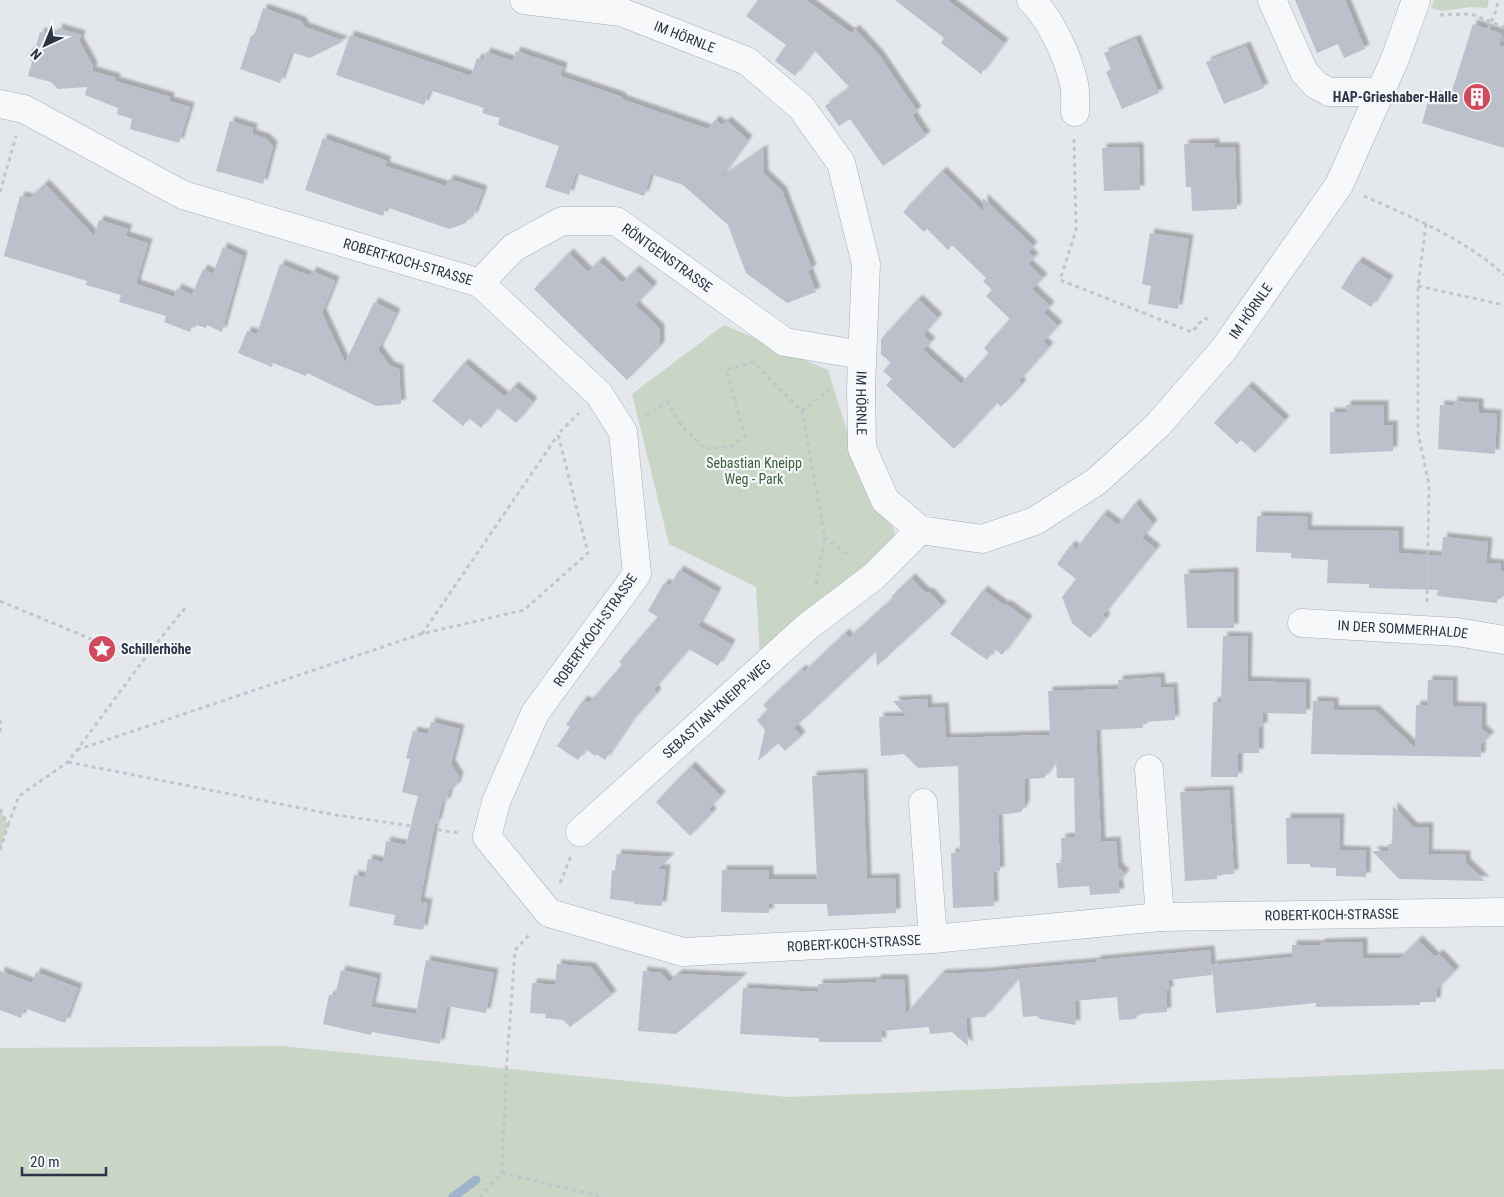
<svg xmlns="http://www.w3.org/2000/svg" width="1504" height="1197" viewBox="0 0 1504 1197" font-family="'Roboto Condensed',sans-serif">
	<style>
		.green { fill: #c9d6c5 }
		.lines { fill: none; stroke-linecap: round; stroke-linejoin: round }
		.stream { stroke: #9fb4cc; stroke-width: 9 }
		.building { fill: #bbc0ca; filter: url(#shadow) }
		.minor-casing { stroke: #a9aeb7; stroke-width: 29 }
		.path { stroke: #c2c5cb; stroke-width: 3; stroke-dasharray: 4 4; stroke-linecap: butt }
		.minor { stroke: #f7f8fa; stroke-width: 28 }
		.labels { text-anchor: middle; stroke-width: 4.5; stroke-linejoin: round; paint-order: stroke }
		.street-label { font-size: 14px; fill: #2b3445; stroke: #f4f6f9 }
		.poi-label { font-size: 14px; font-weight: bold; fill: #2b3445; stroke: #f4f6f9; text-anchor: end }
		.park-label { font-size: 14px; fill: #3f6138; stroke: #f4f6f9 }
	</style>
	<defs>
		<filter id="shadow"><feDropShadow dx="4.5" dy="-4.5" stdDeviation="1" flood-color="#0004"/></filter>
	</defs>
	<rect width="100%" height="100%" fill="#e4e7ec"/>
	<g class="green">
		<polygon points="1434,0 1488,0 1489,1 1487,8 1471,7 1442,11 1431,8"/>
		<polygon points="724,325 828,370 852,447 894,529 895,536 873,568 760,657 756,587 669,544 632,394"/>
		<polygon points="0,809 8,825 0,850"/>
		<polygon points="282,1046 786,1097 1504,1069 1504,1197 0,1197 0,1048"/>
	</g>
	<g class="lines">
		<polyline class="stream" points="453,1197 476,1180"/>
	</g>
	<g class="building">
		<polygon points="758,0 806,0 851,33 855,29 879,55 917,111 912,115 926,136 883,166 850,119 839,126 825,106 850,88 814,50 795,76 775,61 786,45 746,16"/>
		<polygon points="895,0 947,0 1004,43 981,74 941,43 944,38"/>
		<polygon points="1295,0 1345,0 1365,49 1344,58 1338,44 1317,53"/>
		<polygon points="263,8 301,21 305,27 344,41 310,58 291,52 280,83 240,69 251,36 255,34"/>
		<polygon points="1473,24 1502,34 1499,46 1504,47 1504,148 1422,123 1430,94 1449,100"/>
		<polygon points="58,28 81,35 79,41 93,66 92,71 116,78 115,81 170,97 169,101 190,107 179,143 130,129 132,119 117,114 118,108 85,95 87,87 58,89 51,82 28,76 32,62 27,54 35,50 40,32 56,36"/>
		<polygon points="350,35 471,76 477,58 483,60 486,52 513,61 516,51 563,67 560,76 622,97 621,99 708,129 715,120 722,125 727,121 748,140 720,179 763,149 764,174 782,191 812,269 808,271 816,292 787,303 746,273 728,225 683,185 651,174 644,196 576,173 569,195 545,187 559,146 498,125 500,118 482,113 484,108 430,90 424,105 336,75"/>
		<polygon points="1136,39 1159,93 1122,109 1106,72 1111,69 1104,53"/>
		<polygon points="1246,46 1264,88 1224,104 1206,62"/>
		<polygon points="230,121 253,128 252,134 265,138 273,146 263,184 216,171"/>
		<polygon points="323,138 387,161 385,166 446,186 449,179 483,190 473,217 469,216 466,223 449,229 386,207 383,216 305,190"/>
		<polygon points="1215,143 1215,147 1235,147 1237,209 1192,211 1191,187 1186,187 1184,144"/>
		<polygon points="1139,147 1140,190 1104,191 1102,148"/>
		<polygon points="942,171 983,211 983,198 1033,246 1028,252 1034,257 1028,264 1043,278 1032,289 1050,306 1044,313 1058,326 1043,342 1049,347 1019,381 1022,384 1001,407 997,403 954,449 886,385 892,379 883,371 891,363 881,354 881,339 918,299 938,318 923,335 931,342 923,350 961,384 989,353 984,348 1010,319 986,296 992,290 983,281 986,278 952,245 948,250 927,229 924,232 903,212"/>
		<polygon points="45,184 94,236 99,220 128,229 125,236 148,243 136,284 174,297 177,288 192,295 203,269 213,274 223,247 243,256 222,332 207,325 206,328 193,324 190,332 164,322 166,316 119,302 121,295 86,285 87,281 4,256 20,196 30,198"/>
		<polygon points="1150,233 1189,239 1178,309 1148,304 1151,286 1142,284"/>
		<polygon points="569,253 588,272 599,261 622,283 635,270 653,287 635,305 660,329 660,346 627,380 534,289"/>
		<polygon points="1358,261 1389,280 1371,307 1341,288"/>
		<polygon points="280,264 310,276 312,271 335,281 322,313 345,363 374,302 396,313 378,350 390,366 399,369 401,404 376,406 307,373 306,376 273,363 272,367 238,353 247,331 257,334"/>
		<polygon points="464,363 505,397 514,386 533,402 516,423 497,408 481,428 469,418 463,426 432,401"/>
		<polygon points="1248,386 1285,420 1255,453 1241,440 1237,444 1214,423"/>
		<polygon points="1453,401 1479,403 1479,413 1497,414 1495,454 1438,449 1440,405 1453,406"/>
		<polygon points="1346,405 1384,405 1384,425 1393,425 1393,451 1330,454 1330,412 1346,413"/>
		<polygon points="1135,503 1153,524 1142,538 1156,549 1103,615 1106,618 1090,638 1072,623 1062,597 1076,579 1057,564 1071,545 1076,549 1103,514 1118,525"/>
		<polygon points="1257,516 1308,517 1307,530 1399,531 1399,553 1441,556 1443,537 1488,542 1486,563 1501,564 1500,571 1504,571 1504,596 1498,596 1497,603 1437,596 1438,590 1369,588 1369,584 1327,583 1328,560 1291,558 1291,553 1256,552"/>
		<polygon points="679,570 717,592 698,626 731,644 718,666 689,649 654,689 657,693 630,723 605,760 596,754 595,756 586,749 578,760 557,746 570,727 566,725 583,700 589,703 622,665 619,662 658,617 648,611 664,583 670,586"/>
		<polygon points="1234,572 1234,628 1187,628 1184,574"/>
		<polygon points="911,578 925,592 930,593 942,606 877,666 876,652 869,658 794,728 801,736 785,751 778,743 758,761 765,730 757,720 768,710 763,705 802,669 804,672 845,633 849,638 893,598 892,596"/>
		<polygon points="983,590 1005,606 1006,604 1028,620 1002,655 995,649 987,660 950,634"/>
		<polygon points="1223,636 1248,637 1247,681 1306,683 1306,714 1263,713 1263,727 1259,727 1259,753 1238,753 1238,777 1211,777 1213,702 1221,702"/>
		<polygon points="1160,677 1161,688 1173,687 1175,720 1142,722 1143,728 1096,730 1101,842 1116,841 1118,867 1125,874 1118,882 1120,893 1090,895 1089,886 1058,888 1056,863 1062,863 1061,838 1075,837 1074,778 1057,778 1056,761 1044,778 1025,779 1025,805 1021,812 998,815 1000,871 993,872 994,906 953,908 951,853 960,852 958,766 918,768 904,754 881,756 879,717 906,716 893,701 927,699 928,708 944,707 946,738 1050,735 1048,691 1119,689 1118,680"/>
		<polygon points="1428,680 1453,681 1453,706 1482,707 1482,729 1490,736 1481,744 1481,757 1311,754 1313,701 1334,702 1334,710 1375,710 1415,748 1416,705 1427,706"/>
		<polygon points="431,722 460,729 451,764 459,777 456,786 449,791 446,803 442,802 437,824 435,823 420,902 428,903 423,930 393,925 395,915 349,906 354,875 365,877 368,859 383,862 386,841 406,845 418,796 402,792 410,759 406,758 413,731 428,734"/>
		<polygon points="691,766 721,796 709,809 712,813 690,836 656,802"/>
		<polygon points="863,773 867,879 895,878 896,913 828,916 827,904 769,904 769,913 721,912 722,870 769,870 769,879 817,879 812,776"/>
		<polygon points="1229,790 1234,874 1217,875 1217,879 1185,881 1180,792"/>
		<polygon points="1393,806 1413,827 1429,827 1428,854 1466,855 1466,863 1485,881 1399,879 1372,851 1388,851 1388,844 1392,844"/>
		<polygon points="1286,818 1340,818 1339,850 1366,851 1366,877 1336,876 1336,868 1310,867 1310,864 1287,864"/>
		<polygon points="617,854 670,857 658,869 666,869 662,906 634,904 634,902 610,899 612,870 615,871"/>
		<polygon points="1418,940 1435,957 1439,954 1455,971 1437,989 1436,1002 1420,1002 1420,1005 1316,1007 1316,1003 1216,1013 1212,965 1292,957 1292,945 1320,945 1320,943 1363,942 1363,958 1400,958"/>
		<polygon points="1210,950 1212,975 1168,980 1169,991 1166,991 1167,1012 1139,1014 1135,1019 1119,1020 1117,997 1075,1001 1076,1025 1040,1019 1037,1016 1023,1017 1019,978 985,1017 966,1018 968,1046 952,1032 930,1034 929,1027 881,1031 882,1042 819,1042 819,1038 740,1034 743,988 818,992 818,984 876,982 876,979 904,979 906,1014 941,974 986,972 1096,962 1096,960"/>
		<polygon points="426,960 494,973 486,1013 447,1006 440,1044 372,1032 371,1035 323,1024 329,995 335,996 341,970 377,978 371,1007 416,1014"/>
		<polygon points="557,964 591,967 612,995 570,1027 563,1020 545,1018 546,1014 530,1013 532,983 555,985"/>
		<polygon points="0,971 32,983 36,972 78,988 65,1023 24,1008 21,1018 0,1010"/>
		<polygon points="643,971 661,973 669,982 678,974 743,977 676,1034 638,1031"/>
	</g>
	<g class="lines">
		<defs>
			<g id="minor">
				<path id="s1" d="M 524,0 L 621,12 L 747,61 L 801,107 L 841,163 L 866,264 L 861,387 L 862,448 L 885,500 L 920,530 L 982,539 L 1035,521 L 1097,481 L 1158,425 L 1224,349 L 1339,185 L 1395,59 L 1416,0"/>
				<path d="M 1031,0 C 1051,19 1068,57 1074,84 C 1076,93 1075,103 1075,112"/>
				<polyline points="1272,0 1304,72 1316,85 1329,92 1381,92"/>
				<path id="s2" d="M 0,104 L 24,109 L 183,195 L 480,283 L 599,394 L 623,432 L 637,574 L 535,713 L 496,802 L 487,837 L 549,913 L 683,952 L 933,939 L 1160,917 L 1504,912"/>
				<path id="s3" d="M 480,283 L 513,248 L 562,221 L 616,221 L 785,342 L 862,355"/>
				<path id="s4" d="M 1302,623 L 1457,632 L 1504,640"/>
				<polyline points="1149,769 1160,917"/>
				<polyline points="923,803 933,939"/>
				<path id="s5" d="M 580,832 L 807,627 L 873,577 L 920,530"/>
			</g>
		</defs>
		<use href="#minor" class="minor-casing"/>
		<g class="path">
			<polyline points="1440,15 1471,14 1504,27"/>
			<polyline points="1488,29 1497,9 1498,0"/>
			<polyline points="1074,139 1076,230 1060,280 1192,332 1204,318 1210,320"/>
			<polyline points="0,192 16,136"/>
			<path d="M 1364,196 C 1411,217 1467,240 1504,275"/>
			<polyline points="1426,224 1418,286 1418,432 1429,485 1427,602"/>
			<polyline points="1418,286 1504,305"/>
			<polyline points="802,411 833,387"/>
			<polyline points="646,416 667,402 682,426 705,449 731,447 745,436 726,370 753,362 802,411 825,538 851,557"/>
			<polyline points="816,584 825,538"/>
			<polyline points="0,601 98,642 148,654"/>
			<polyline points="422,634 558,435"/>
			<polyline points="0,720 1,725 0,732"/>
			<polyline points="77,750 421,634 524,610 588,553 558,434 579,413"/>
			<polyline points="68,762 336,815 459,833"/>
			<polyline points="0,809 8,825 0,850"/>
			<polyline points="8,825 19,796 68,762 148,654 185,608"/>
			<polyline points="560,883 571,856"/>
			<polyline points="502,1173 603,1197"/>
			<polyline points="480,1197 502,1173 506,1074 515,950 531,933"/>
		</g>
		<use href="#minor" class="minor"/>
	</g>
	<defs>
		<symbol id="building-disc" viewBox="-11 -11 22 22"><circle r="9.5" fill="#d1495b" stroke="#f4f6f9"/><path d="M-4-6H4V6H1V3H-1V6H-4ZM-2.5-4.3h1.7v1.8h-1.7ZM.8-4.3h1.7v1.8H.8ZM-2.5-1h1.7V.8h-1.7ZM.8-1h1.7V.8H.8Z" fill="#fff"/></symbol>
		<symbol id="sight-disc" viewBox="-11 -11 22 22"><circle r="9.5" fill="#d1495b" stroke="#f4f6f9"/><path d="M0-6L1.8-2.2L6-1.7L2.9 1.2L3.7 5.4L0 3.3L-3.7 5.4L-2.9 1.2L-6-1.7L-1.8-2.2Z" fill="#fff"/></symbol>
	</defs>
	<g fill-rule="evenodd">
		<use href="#building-disc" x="1461" y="81" width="32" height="32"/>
		<use href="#sight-disc" x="86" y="633" width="32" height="32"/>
	</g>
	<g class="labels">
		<g class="street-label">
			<text dy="5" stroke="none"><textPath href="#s1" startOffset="166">IM HÖRNLE</textPath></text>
			<text dy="5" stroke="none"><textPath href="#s3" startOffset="221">RÖNTGENSTRASSE</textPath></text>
			<text dy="5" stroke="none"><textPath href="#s2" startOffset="440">ROBERT-KOCH-STRASSE</textPath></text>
			<text dy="5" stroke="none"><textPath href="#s1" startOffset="1186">IM HÖRNLE</textPath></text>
			<text dy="5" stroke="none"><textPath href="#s1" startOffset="616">IM HÖRNLE</textPath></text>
			<text transform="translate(595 630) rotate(-55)" y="5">ROBERT-KOCH-STRASSE</text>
			<text dy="5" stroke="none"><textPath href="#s4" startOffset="101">IN DER SOMMERHALDE</textPath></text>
			<text dy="5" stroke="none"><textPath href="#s5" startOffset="184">SEBASTIAN-KNEIPP-WEG</textPath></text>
			<text dy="5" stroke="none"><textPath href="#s2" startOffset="2059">ROBERT-KOCH-STRASSE</textPath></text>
			<text dy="5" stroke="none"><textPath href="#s2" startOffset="1580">ROBERT-KOCH-STRASSE</textPath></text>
		</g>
		<g class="poi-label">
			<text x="1458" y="102">HAP-Grieshaber-Halle</text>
			<text x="121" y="654" text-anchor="start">Schillerhöhe</text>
		</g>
		<g class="park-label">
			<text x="754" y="468">Sebastian Kneipp<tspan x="754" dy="16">Weg - Park</tspan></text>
		</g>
	</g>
	<g transform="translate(45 45) rotate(224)" stroke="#f4f6f9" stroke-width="4" paint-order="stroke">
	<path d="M0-4L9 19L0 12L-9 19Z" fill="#2b3445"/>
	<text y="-8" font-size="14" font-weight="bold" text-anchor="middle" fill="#2b3445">N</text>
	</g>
	<path d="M22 1167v8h84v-8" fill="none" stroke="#2b3445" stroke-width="2.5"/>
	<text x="30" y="1167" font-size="15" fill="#2b3445" stroke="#f4f6f9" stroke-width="4" paint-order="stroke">20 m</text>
</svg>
